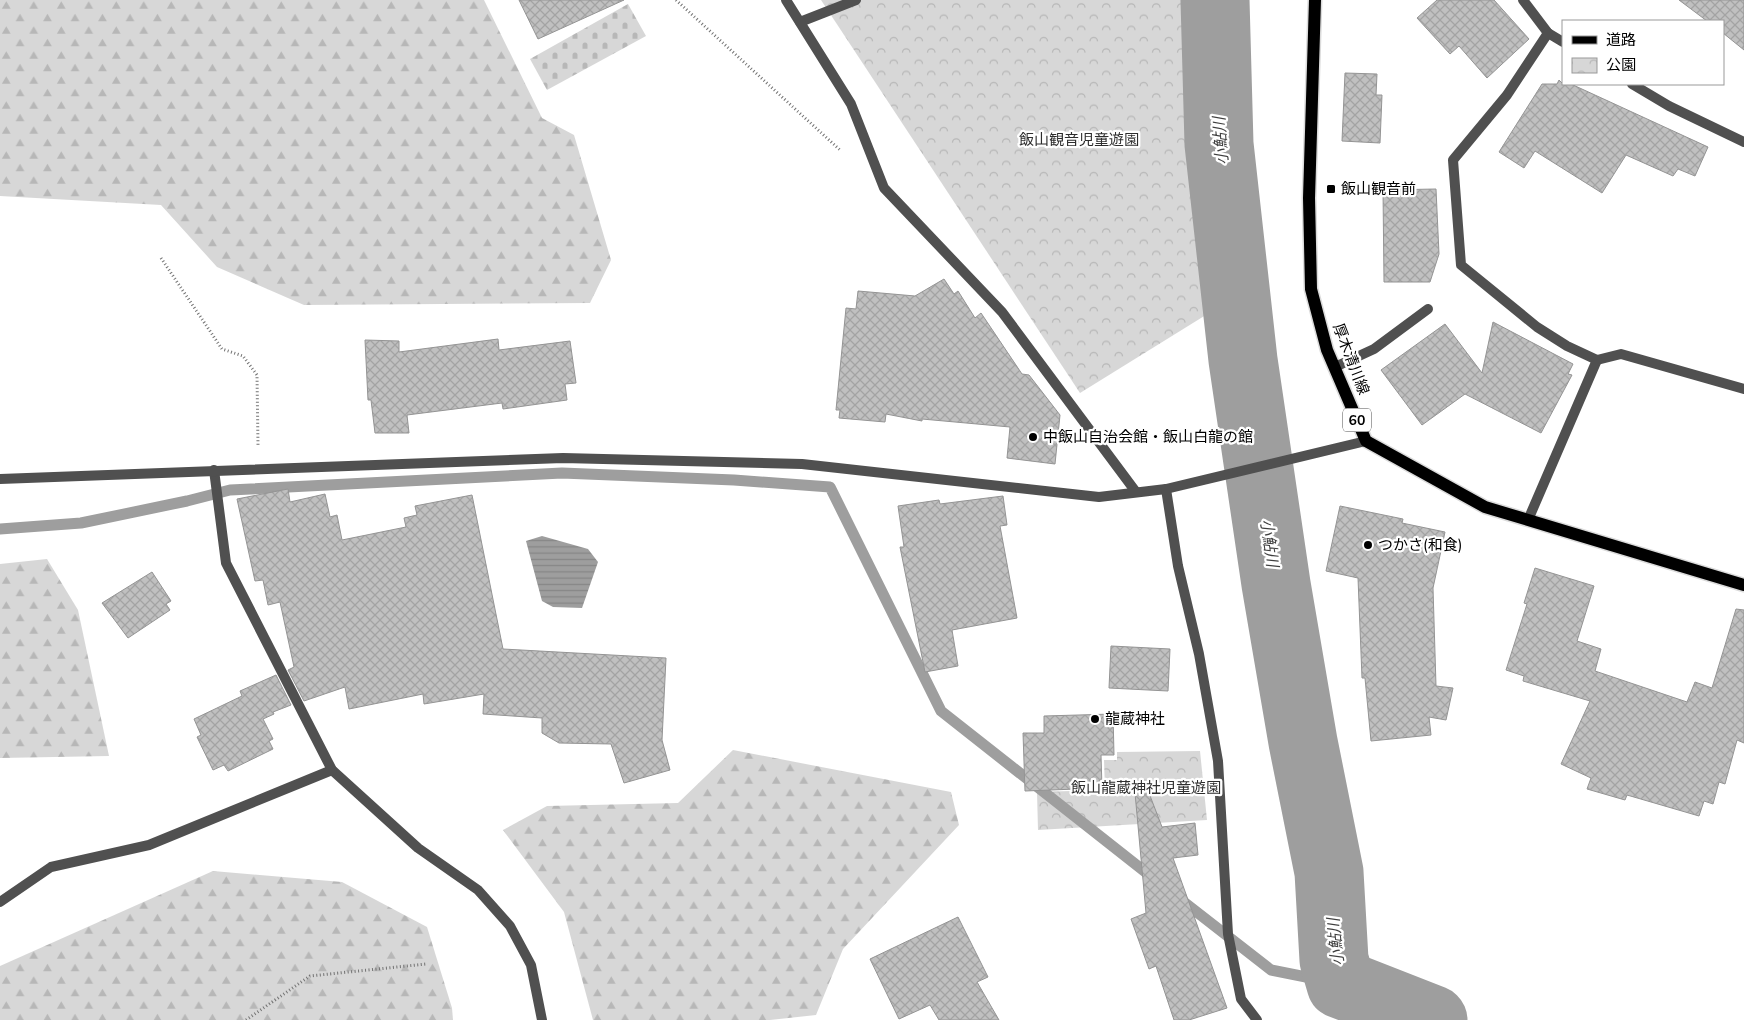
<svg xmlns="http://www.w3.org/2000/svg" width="1744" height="1020" viewBox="0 0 1744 1020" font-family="'Nunito Sans','Noto Sans JP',sans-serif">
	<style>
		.forest { fill: url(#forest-firs) }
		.cemetery { fill: url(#cemetery-stones) }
		.park { fill: url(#park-crowns) }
		.water { fill: url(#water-rules) }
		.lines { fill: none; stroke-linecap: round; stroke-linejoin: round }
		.stream { stroke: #9e9e9e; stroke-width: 11 }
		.river { stroke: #9e9e9e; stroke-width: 69 }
		.building { fill: url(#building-cross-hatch); stroke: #949494 }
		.primary-casing { stroke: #dbdbdb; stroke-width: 15 }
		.path { stroke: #727272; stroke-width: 3; stroke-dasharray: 1 2.5; stroke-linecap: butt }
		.service { stroke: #505050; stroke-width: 10 }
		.pedestrian { stroke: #505050; stroke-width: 10 }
		.minor { stroke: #505050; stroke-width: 10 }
		.primary { stroke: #000; stroke-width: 12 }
		.poi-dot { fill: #000; stroke: #fff; stroke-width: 2 }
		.labels { text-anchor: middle; stroke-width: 4.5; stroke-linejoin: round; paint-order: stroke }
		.shield { fill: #fff; stroke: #4c4c4c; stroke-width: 1 }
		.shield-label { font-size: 14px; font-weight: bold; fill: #000 }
		.park-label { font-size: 15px; fill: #2e2e2e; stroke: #fff }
		.poi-label { font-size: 15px; fill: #000; stroke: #fff; text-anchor: start }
		.street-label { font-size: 15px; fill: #000; stroke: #fff }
		.water-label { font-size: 16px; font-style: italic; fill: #3f3f3f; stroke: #fff }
	</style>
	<defs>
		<pattern id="forest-firs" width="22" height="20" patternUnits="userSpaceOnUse" patternTransform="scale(1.25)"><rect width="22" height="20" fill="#d7d7d7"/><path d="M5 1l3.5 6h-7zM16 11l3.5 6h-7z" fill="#b7b7b7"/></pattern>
		<pattern id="cemetery-stones" width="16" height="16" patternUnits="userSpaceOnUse" patternTransform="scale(1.25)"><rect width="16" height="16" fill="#d7d7d7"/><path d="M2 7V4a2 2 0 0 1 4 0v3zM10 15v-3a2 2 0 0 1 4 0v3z" fill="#b7b7b7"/></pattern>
		<pattern id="park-crowns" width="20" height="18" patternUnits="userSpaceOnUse" patternTransform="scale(1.25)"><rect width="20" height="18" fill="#d7d7d7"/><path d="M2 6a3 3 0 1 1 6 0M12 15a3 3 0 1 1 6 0" fill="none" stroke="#b7b7b7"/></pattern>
		<pattern id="water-rules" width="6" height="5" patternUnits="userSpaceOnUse" patternTransform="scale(1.25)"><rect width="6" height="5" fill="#9e9e9e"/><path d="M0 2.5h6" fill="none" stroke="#868686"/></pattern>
		<pattern id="building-cross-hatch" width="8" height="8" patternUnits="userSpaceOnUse" patternTransform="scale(1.25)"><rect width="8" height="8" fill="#c0c0c0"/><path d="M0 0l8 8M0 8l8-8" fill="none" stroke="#a3a3a3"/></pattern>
	</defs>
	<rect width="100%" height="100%" fill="#fff"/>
	<g class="forest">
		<polygon points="0,0 484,0 542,118 574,135 611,260 590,303 304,305 217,267 161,205 0,196"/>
		<polygon points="47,559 78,610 109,756 0,758 0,564"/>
		<polygon points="733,750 951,792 959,825 843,949 816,1015 770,1020 593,1020 564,912 503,830 547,806 678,803"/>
		<polygon points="213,871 342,882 427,927 452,1008 453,1020 0,1020 0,966"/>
	</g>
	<polygon class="cemetery" points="628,4 646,36 547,90 530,59"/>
	<g class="park">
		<polygon points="821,0 1213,0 1222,305 1080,393"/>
		<polygon points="1200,751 1207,820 1038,830 1037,792 1105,790 1104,760 1117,760 1117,752"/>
	</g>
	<polygon class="water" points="542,536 588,549 598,562 582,608 553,607 542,601 526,541"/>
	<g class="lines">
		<g class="stream">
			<polyline points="0,529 81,523 187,501 230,490 562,473 734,480 830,487 941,711 1153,878"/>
			<polyline points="1180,899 1271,970 1341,984"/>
		</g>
		<polyline class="river" points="1215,0 1219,144 1243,360 1276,584 1303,742 1329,872 1334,960 1341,984 1433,1020"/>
	</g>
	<g class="building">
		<polygon points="519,0 624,0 538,39"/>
		<polygon points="1437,0 1494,0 1529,39 1487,78 1459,46 1450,54 1417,18"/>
		<polygon points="1679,0 1744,0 1744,50 1723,33 1723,21 1707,21"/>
		<polygon points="1345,73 1377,74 1376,95 1382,95 1380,143 1342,141"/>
		<polygon points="1559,80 1563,84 1571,84 1708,147 1695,176 1678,169 1673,176 1626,155 1602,193 1535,151 1524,168 1499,152 1542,84 1557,84"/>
		<polygon points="1436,189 1439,254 1430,282 1384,282 1383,190"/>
		<polygon points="944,279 954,294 958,291 975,318 981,313 1022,374 1029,375 1060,415 1055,464 1007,458 1010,427 922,419 922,421 886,414 885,422 839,418 840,410 836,410 846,308 856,309 858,291 915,296"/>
		<polygon points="1493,322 1573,364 1568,374 1572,375 1541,433 1465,394 1422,425 1381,370 1445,324 1482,373"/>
		<polygon points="498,339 499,350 570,341 576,383 565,384 567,400 503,409 502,403 407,415 409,433 375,433 371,400 368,400 365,340 399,341 399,352"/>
		<polygon points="288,489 290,502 325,494 330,517 337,515 342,540 406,527 404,518 417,515 415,506 472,495 503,649 666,658 662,740 670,770 624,783 611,744 559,743 542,733 542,718 483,714 484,694 424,704 423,694 349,709 345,687 304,701 288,670 294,667 280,602 268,605 263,580 255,581 237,499"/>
		<polygon points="1003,496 1007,525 1000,526 1017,618 952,630 958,666 925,672 900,547 904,547 898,506 939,500 940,504"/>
		<polygon points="1340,506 1403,519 1402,523 1445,532 1433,588 1436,686 1453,688 1446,720 1429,717 1431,735 1371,741 1365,678 1362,678 1358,578 1326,571"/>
		<polygon points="1535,568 1594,586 1577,641 1601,649 1595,671 1687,702 1695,682 1712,688 1736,609 1744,610 1744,743 1737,740 1725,784 1719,782 1713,804 1704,801 1699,816 1627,795 1625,800 1587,789 1591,778 1561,764 1590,701 1523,681 1524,676 1506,670 1527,604 1524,603"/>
		<polygon points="152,572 171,601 166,604 170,610 128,638 102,603"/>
		<polygon points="1111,646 1170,649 1168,691 1109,688"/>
		<polygon points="276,675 291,705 273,712 274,714 263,719 273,739 269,741 273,749 228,771 224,765 213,770 197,737 201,735 194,719 242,696 240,691"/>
		<polygon points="1113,714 1114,755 1101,755 1102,788 1025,791 1023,733 1044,733 1044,716"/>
		<polygon points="1144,780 1162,827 1195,823 1198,855 1173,858 1227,1008 1189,1020 1174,1020 1156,966 1149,969 1131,919 1146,913 1134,782"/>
		<polygon points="958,917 988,977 977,982 999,1020 939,1020 930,1005 899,1019 870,959"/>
	</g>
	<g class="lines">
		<defs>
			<polyline id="primary" points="1315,0 1309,198 1311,289 1327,350 1366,441 1485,507 1744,585"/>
		</defs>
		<use href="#primary" class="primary-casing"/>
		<g class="path">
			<polyline points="676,0 840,150"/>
			<polyline points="161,258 222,349 243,356 257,375 258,445"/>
			<polyline points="246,1020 310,976 426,964"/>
		</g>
		<g class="service">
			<polyline points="1523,0 1548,33 1563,42"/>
			<polyline points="800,22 856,0"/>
			<polyline points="1632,84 1669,106 1744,142"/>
		</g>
		<polyline class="pedestrian" points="1335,367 1374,349 1428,309"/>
		<g class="minor">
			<polyline points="786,0 851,104 884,188 1002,312 1136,492"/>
			<polyline points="1597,360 1621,354 1744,389"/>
			<polyline points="214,470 226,563 332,770 418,848 478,890 510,926 531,965 542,1020"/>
			<polyline points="0,479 563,458 802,464 1099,497 1166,489"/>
			<polyline points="1528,520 1597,360 1567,346 1537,327 1461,265 1453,160 1507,95 1548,33"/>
			<polyline points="0,902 51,867 149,845 332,770"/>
			<polyline points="1257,1020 1241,999 1228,934 1218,761 1199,654 1178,566 1166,489 1366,441"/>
		</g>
		<use href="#primary" class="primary"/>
	</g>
	<g class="poi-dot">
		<rect x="1326" y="184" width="10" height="10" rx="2.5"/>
		<circle cx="1033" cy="437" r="5"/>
		<circle cx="1368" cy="545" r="5"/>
		<circle cx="1095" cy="719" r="5"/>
	</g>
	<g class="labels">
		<rect class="shield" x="1343" y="408.5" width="28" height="23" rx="4"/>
		<g class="shield-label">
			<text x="1357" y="425">60</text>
		</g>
		<g class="park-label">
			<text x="1079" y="145">飯山観音児童遊園</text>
			<text x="1146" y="793">飯山龍蔵神社児童遊園</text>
		</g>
		<g class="poi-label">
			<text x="1341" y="194">飯山観音前</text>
			<text x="1043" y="442">中飯山自治会館・飯山白龍の館</text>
			<text x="1378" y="550">つかさ(和食)</text>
			<text x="1105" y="724">龍蔵神社</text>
		</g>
		<g class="street-label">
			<text transform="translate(1351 359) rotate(69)" y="5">厚木清川線</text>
		</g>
		<g class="water-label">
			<text transform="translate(1220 141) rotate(-94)" y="6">小鮎川</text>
			<text transform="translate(1270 543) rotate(82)" y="6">小鮎川</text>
			<text transform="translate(1335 942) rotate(-96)" y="6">小鮎川</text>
		</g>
	</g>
	<rect x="1562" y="20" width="162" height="65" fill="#ffffff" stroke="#999999"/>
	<rect x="1572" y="36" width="25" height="8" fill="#000000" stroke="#999999"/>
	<text x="1606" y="45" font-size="15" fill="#000000">道路</text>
	<rect x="1572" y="58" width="25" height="15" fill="url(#park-crowns)" stroke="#999999"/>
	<text x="1606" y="70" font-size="15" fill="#000000">公園</text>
</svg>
